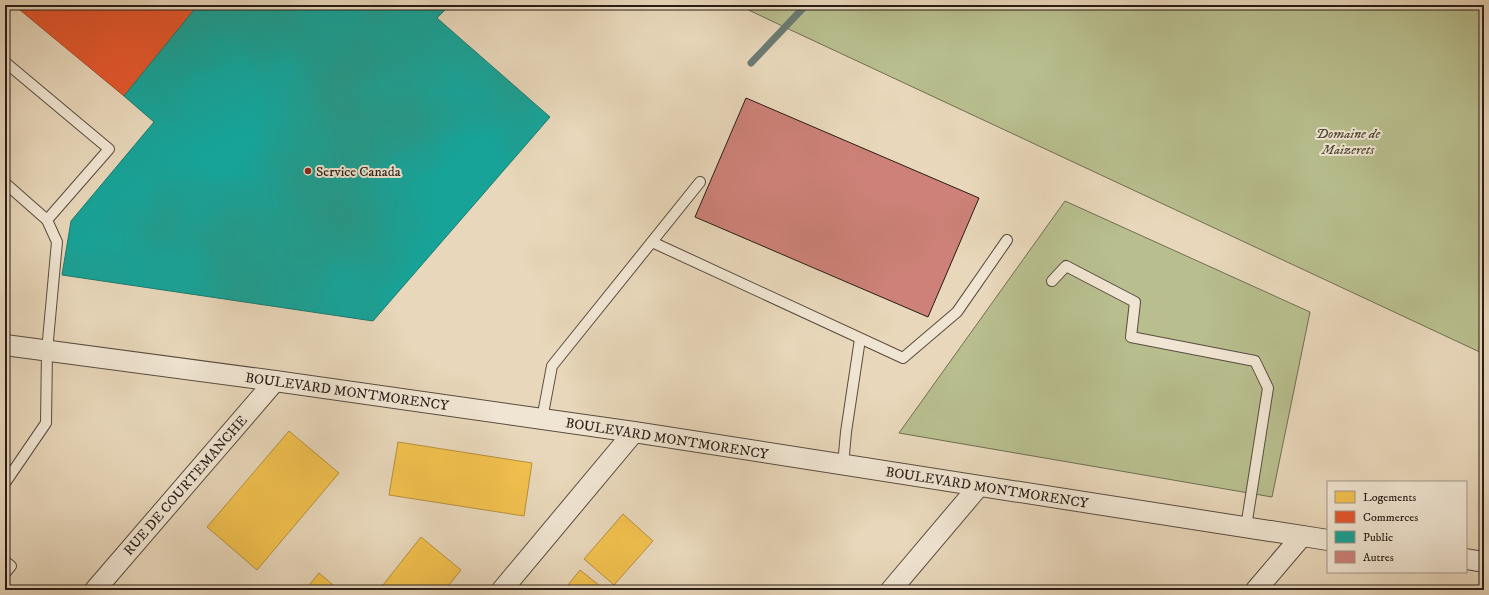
<svg xmlns="http://www.w3.org/2000/svg" width="1489" height="595" viewBox="0 0 1489 595" font-family="'IM FELL DW Pica',serif">
	<style>
		.green { fill: #b8be8e; stroke: #706e52 }
		.homes { fill: #f2c14e; stroke: #b5903e }
		.shops { fill: #e4572e; stroke: #ac4627 }
		.public { fill: #17a398; stroke: #1c7b71 }
		.lines { fill: none; stroke-linecap: round; stroke-linejoin: round }
		.stream { stroke: #6b7b74; stroke-width: 7 }
		.building { fill: #cd8178; stroke: #281d17 }
		.service-casing { stroke: #584c40; stroke-width: 12 }
		.minor-casing { stroke: #584c40; stroke-width: 22 }
		.service { stroke: #f0e5d2; stroke-width: 10 }
		.minor { stroke: #f0e5d2; stroke-width: 20 }
		.poi-dot { fill: #8f2418; stroke: #f0e5d2; stroke-width: 1.5 }
		.labels { text-anchor: middle; stroke-width: 4; stroke-linejoin: round; paint-order: stroke }
		.park-label { font-size: 14px; font-style: italic; fill: #534d3b; stroke: #f0e5d2 }
		.poi-label { font-size: 14px; fill: #281d17; stroke: #f0e5d2; text-anchor: start }
		.street-label { font-size: 14px; fill: #281d17; stroke: #f0e5d2 }
	</style>
	<rect width="100%" height="100%" fill="#e8d7ba"/>
	<filter id="stains"><feTurbulence type="fractalNoise" baseFrequency=".005" numOctaves="4"/><feColorMatrix values="0 0 0 0 .2 0 0 0 0 .09 0 0 0 0 .02 0 0 0 .5 -.17"/></filter>
	<radialGradient id="worn" r=".72"><stop offset=".6" stop-color="#630" stop-opacity="0"/><stop offset="1" stop-color="#630" stop-opacity=".3"/></radialGradient>
	<g class="green">
		<polygon points="738,5 1484,5 1484,354 795,32"/>
		<polygon points="1065,201 1310,312 1272,497 899,433"/>
	</g>
	<g class="homes">
		<polygon points="289,431 339,473 257,570 207,527"/>
		<polygon points="398,442 532,463 524,516 389,495"/>
		<polygon points="623,514 653,541 614,585 584,559"/>
		<polygon points="421,537 461,570 445,590 379,590"/>
		<polygon points="580,570 605,590 564,590"/>
		<polygon points="319,573 339,590 305,590"/>
	</g>
	<polygon class="shops" points="14,5 198,5 124,96"/>
	<polygon class="public" points="198,5 450,5 437,18 550,117 373,321 62,275 71,221 154,122 124,96"/>
	<g class="lines">
		<polyline class="stream" points="751,63 806,5"/>
	</g>
	<polygon class="building" points="746,98 979,198 928,317 695,217"/>
	<g class="lines">
		<defs>
			<g id="service">
				<polyline points="5,62 109,149 47,220 5,183"/>
				<polyline points="652,242 903,358 957,312 1007,240"/>
				<polyline points="1052,281 1066,266 1135,302 1131,337 1255,361 1268,388 1246,527"/>
				<polyline points="542,419 552,366 700,182"/>
				<polyline points="843,465 846,432 860,339"/>
				<polyline points="5,483 46,423 47,351 57,242 47,220"/>
				<polyline points="5,561 11,566 5,573"/>
			</g>
			<g id="minor">
				<polyline points="5,345 275,381 634,432 1328,540"/>
				<polyline points="1466,559 1484,562"/>
				<polyline points="95,590 275,381"/>
				<polyline points="502,590 634,432"/>
				<polyline points="891,590 979,486"/>
				<polyline points="1256,590 1302,536"/>
			</g>
		</defs>
		<use href="#service" class="service-casing"/>
		<use href="#minor" class="minor-casing"/>
		<use href="#service" class="service"/>
		<use href="#minor" class="minor"/>
	</g>
	<circle class="poi-dot" cx="308" cy="171" r="4"/>
	<g class="labels">
		<g class="park-label">
			<text x="1348" y="138">Domaine de<tspan x="1348" dy="16">Maizerets</tspan></text>
		</g>
		<g class="poi-label">
			<text x="316" y="176">Service Canada</text>
		</g>
		<g class="street-label">
			<text transform="translate(347 391) rotate(8)" y="5">BOULEVARD MONTMORENCY</text>
			<text transform="translate(667 438) rotate(9)" y="5">BOULEVARD MONTMORENCY</text>
			<text transform="translate(185 485) rotate(-49)" y="5">RUE DE COURTEMANCHE</text>
			<text transform="translate(987 487) rotate(9)" y="5">BOULEVARD MONTMORENCY</text>
		</g>
	</g>
	<rect width="1489" height="595" fill="none" stroke="#e8d7ba" stroke-width="20"/>
	<rect x="6" y="6" width="1477" height="583" fill="none" stroke="#281d17" stroke-width="2"/>
	<rect x="10" y="10" width="1469" height="575" fill="none" stroke="#281d17"/>
	<rect x="1327" y="481" width="140" height="92" fill="#f0e5d2" stroke="#a09587"/>
	<rect x="1335" y="491" width="20" height="12" fill="#f2c14e" stroke="#a09587"/>
	<text x="1363" y="501" font-size="12" fill="#281d17">Logements</text>
	<rect x="1335" y="511" width="20" height="12" fill="#e4572e" stroke="#a09587"/>
	<text x="1363" y="521" font-size="12" fill="#281d17">Commerces</text>
	<rect x="1335" y="531" width="20" height="12" fill="#17a398" stroke="#a09587"/>
	<text x="1363" y="541" font-size="12" fill="#281d17">Public</text>
	<rect x="1335" y="551" width="20" height="12" fill="#cd8178" stroke="#a09587"/>
	<text x="1363" y="561" font-size="12" fill="#281d17">Autres</text>
	<rect width="100%" height="100%" filter="url(#stains)"/>
	<rect width="100%" height="100%" fill="url(#worn)"/>
</svg>
